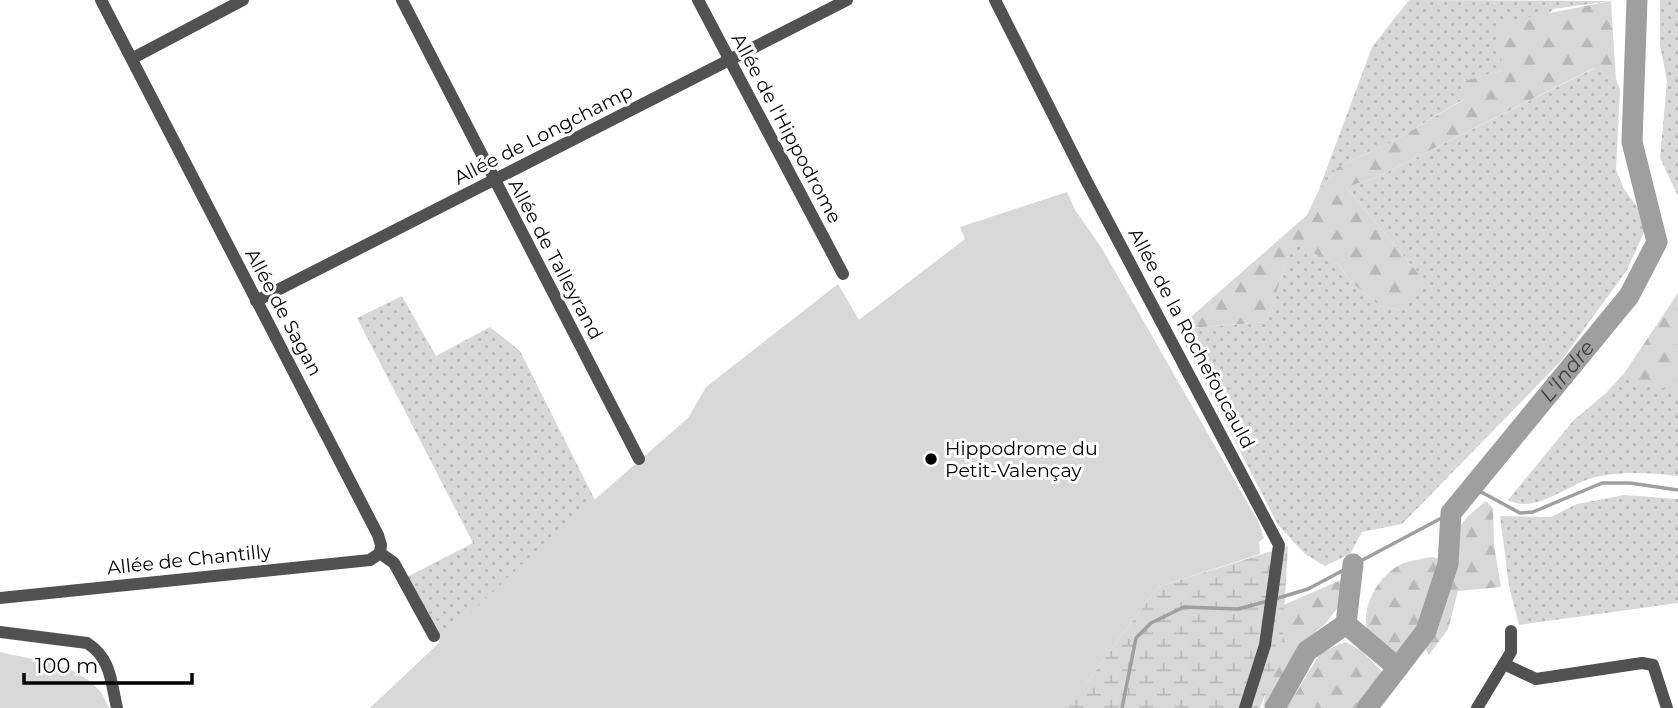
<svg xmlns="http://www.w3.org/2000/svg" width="1678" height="708" viewBox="0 0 1678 708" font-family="Montserrat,sans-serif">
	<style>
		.green { fill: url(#green-dots) }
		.forest { fill: url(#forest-firs) }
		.wetland { fill: url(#wetland-marsh) }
		.pitch { fill: #d8d8d8 }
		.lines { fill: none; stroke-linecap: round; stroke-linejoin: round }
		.stream { stroke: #9f9f9f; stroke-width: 3.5 }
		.river { stroke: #9f9f9f; stroke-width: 21 }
		.minor { stroke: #515151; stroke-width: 12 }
		.poi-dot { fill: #000; stroke: #fff; stroke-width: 2.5 }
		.labels { text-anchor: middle; stroke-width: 6; stroke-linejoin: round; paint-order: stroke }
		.street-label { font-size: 19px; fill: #000; stroke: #fff }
		.poi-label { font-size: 19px; fill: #000; stroke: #fff; text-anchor: start }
		.water-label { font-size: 21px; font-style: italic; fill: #404040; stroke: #fff }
	</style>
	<defs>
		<pattern id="green-dots" width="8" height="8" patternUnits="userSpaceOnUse" patternTransform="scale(1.75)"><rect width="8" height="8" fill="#d8d8d8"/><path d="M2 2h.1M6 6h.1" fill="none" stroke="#b8b8b8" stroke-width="1.8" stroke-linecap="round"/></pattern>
		<pattern id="forest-firs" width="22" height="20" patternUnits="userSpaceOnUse" patternTransform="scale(1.75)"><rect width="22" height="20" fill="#d8d8d8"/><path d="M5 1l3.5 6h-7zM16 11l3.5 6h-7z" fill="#b8b8b8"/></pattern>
		<pattern id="wetland-marsh" width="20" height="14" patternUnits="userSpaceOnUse" patternTransform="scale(1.75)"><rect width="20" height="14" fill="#d8d8d8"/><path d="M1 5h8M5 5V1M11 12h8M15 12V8" fill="none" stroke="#b8b8b8"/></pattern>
	</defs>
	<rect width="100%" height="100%" fill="#fff"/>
	<g class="green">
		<polygon points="1409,0 1611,1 1553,9 1502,71 1463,81 1464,99 1390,143 1338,167 1318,192 1372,47"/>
		<polygon points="1660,0 1678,0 1678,196 1660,158 1667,81 1660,45"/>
		<polygon points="1595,68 1616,80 1620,89 1616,170 1624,189 1641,212 1644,232 1627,270 1561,361 1402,524 1362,532 1350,554 1325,566 1305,554 1278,525 1177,329 1266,322 1293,243 1338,264 1351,282 1379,305 1399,310 1418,273 1346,187 1373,179"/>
		<polygon points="402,296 436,356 490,327 520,351 595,500 440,642 407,577 473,543 357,318"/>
		<path d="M 1625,372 L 1642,383 L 1678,392 L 1678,476 C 1650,473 1623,471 1596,477 C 1569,483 1536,515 1508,500 L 1573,421 L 1606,393 Z"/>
		<polygon points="1624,495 1678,499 1678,603 1519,625 1509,586 1500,516 1551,517 1577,504"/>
	</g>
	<g class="forest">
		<polygon points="1611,1 1616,80 1594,68 1373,179 1346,187 1418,273 1420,286 1399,310 1379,305 1351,282 1338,264 1293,244 1266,322 1177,329 1307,215 1318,192 1338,167 1390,143 1463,100 1463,81 1502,71 1498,23"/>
		<polygon points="1678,293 1678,392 1676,392 1641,383 1625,372"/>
		<polygon points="1486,501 1493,508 1494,545 1501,587 1458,591 1448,629 1429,655 1424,646 1445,594 1458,529 1468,516"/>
		<path d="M 1432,557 L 1439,559 C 1434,604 1422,623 1396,658 C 1389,653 1378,648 1373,642 C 1354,616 1377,574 1404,563 C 1413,560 1423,559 1432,557 Z"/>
		<polygon points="1343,579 1339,606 1326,623 1304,642 1276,695 1263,708 1279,607"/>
		<polygon points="1345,642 1362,651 1383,673 1358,708 1287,708 1320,653"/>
	</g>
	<polygon class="wetland" points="1288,546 1282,649 1260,708 1055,708 1087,682 1158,587"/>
	<g class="pitch">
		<polygon points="1067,192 1075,210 1101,247 1258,521 1264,538 1259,542 1260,554 1158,587 1087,682 1058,708 370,708 537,550 688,418 706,387 838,284 859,320 965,239 960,227"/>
		<path d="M 0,652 C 38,661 95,665 109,708 L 0,708 Z"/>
	</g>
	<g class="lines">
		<g class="stream">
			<polyline points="1472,487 1520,513 1533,512 1602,483 1630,483 1678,490"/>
			<polyline points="1275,599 1308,589 1451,513"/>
			<polyline points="1122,708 1136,638 1151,623 1184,607 1238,609 1268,601"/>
		</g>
		<g class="river">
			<polyline points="1346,624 1398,668"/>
			<polyline points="1275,708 1307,651 1346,624 1353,564"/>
			<path id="s1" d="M 1367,708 L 1426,631 L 1448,564 L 1451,513 L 1629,296 L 1657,242 L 1632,142 L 1637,0"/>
		</g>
		<g class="minor">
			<polyline points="101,0 378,535 381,545 380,553 394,563 434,636"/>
			<polyline points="402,0 639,459"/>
			<polyline points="698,0 843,274"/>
			<polyline points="995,0 1085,178 1279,545 1265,645 1245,708"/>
			<polyline points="133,58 243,0"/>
			<polyline points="256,301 847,0"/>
			<polyline points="0,598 370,560 380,553"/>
			<path d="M 0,632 L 87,643 C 111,658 111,682 117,708"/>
			<polyline points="1504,664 1536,679 1642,663 1653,665 1667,708"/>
			<polyline points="1477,708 1511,652 1511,631"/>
		</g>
	</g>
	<circle class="poi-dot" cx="931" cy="459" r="7"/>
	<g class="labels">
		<g class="street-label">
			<text transform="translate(787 128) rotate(62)" y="7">Allée de l'Hippodrome</text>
			<text transform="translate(543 134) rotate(-27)" y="7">Allée de Longchamp</text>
			<text transform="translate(556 259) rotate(62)" y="7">Allée de Talleyrand</text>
			<text transform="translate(284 312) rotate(62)" y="7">Allée de Sagan</text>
			<text transform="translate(1192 338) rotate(62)" y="7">Allée de la Rochefoucauld</text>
			<text transform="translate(189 559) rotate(-6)" y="7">Allée de Chantilly</text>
		</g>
		<g class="poi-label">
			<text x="945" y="455">Hippodrome du<tspan x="945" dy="22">Petit-Valençay</tspan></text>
		</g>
		<g class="water-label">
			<text dy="7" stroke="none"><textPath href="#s1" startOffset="402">L'Indre</textPath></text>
		</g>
	</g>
	<path d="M24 673v10h168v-10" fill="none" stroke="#000000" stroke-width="3.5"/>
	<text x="35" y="673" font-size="21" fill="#000000" stroke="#ffffff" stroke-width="5" paint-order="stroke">100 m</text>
</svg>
